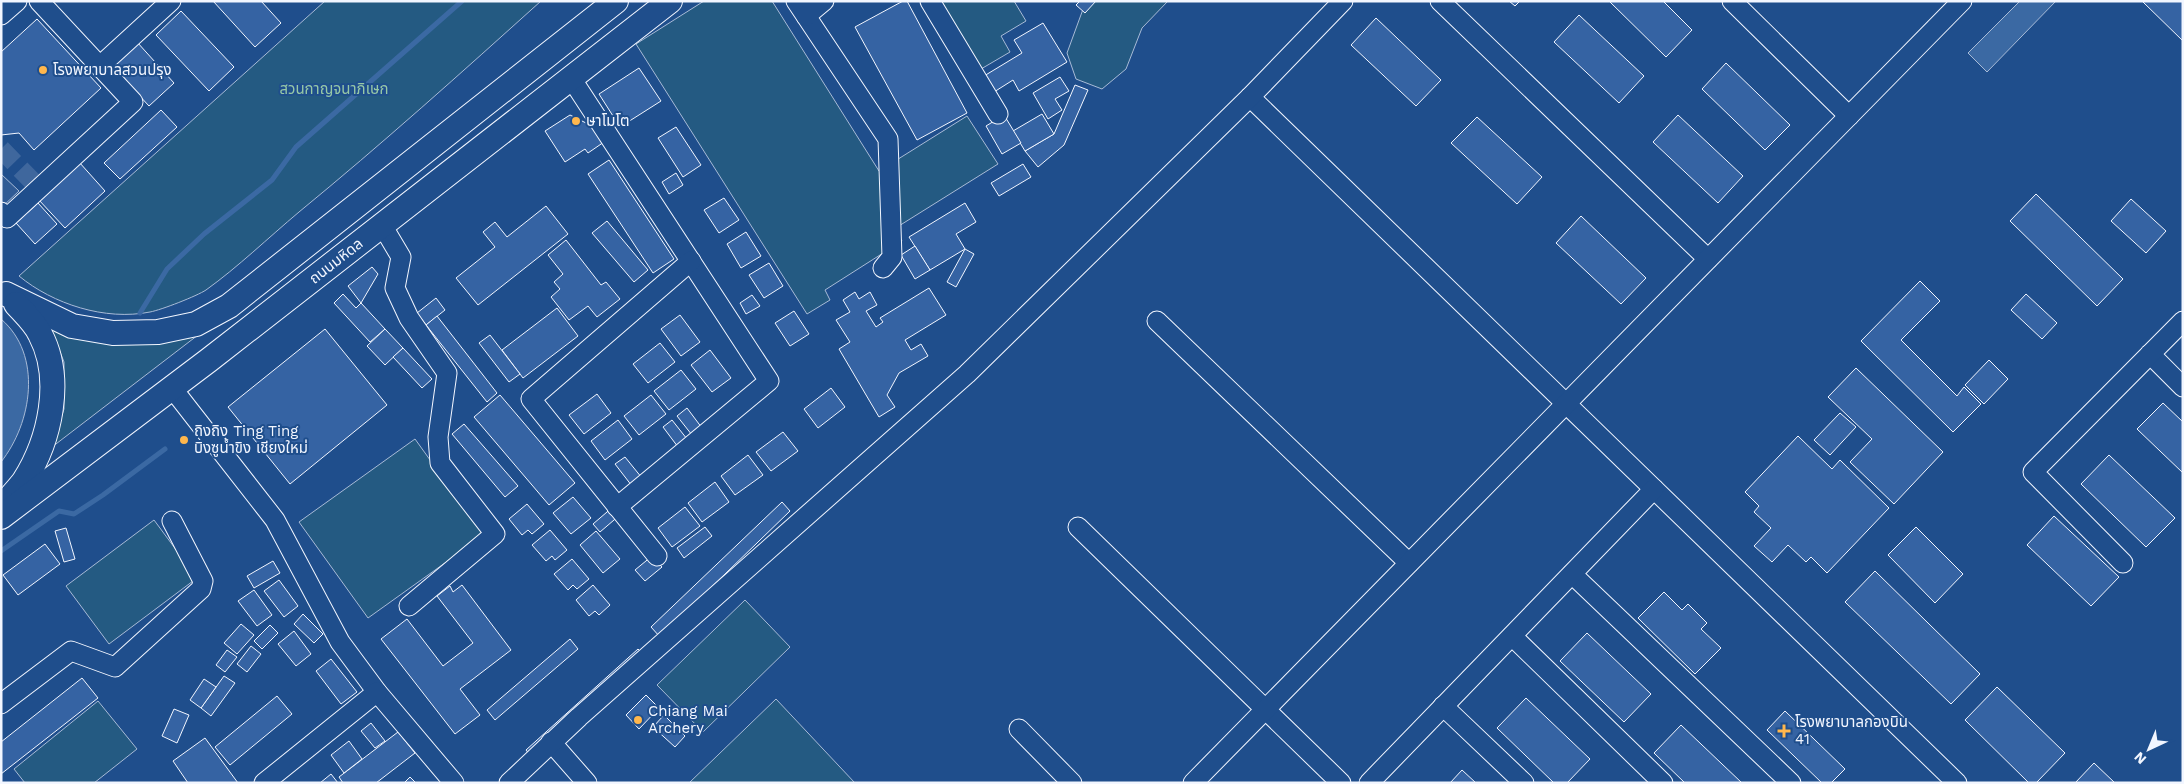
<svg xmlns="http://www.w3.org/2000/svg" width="2184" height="784" viewBox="0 0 2184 784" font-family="'Work Sans','Noto Sans Thai',sans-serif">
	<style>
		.green { fill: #245a82; stroke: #a8bbd7 }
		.parking { fill: #305b95; stroke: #a8bbd7 }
		.water { fill: #3b69a3; stroke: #a8bbd7 }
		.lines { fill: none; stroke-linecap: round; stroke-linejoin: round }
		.stream { stroke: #3b69a3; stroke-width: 5 }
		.building { fill: #3563a3; stroke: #f2f6ff }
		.minor-tunnel { stroke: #3f679d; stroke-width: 19; stroke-dasharray: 19 9; stroke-linecap: butt }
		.minor-casing { stroke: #f2f6ff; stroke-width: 21 }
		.major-casing { stroke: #f2f6ff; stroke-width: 26 }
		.minor { stroke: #1f4e8c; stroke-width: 19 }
		.major { stroke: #1f4e8c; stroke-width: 24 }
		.poi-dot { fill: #ffb74d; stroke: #1f4e8c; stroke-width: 2 }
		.labels { text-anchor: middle; stroke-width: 4; stroke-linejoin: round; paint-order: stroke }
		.poi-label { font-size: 15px; fill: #f2f6ff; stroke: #1f4e8c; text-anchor: start }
		.park-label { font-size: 15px; fill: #97c8a6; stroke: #1f4e8c }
		.street-label { font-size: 15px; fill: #f2f6ff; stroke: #1f4e8c }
	</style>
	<rect width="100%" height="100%" fill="#1f4e8c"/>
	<g class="green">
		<path d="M 325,1 L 541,1 C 461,73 382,144 299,212 C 268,238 238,267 206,290 C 197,296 161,310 150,312 C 105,321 53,304 19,276 Z"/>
		<polygon points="704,1 772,1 879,171 967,116 998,164 894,229 902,241 825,290 830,300 807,314 636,44"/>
		<polygon points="940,1 1014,1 1026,21 1001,36 1010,52 981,69"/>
		<polygon points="1086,1 1168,1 1142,28 1126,69 1102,89 1076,79 1067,53"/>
		<polygon points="50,326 198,335 52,447 64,409 64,362"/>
		<polygon points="415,439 484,535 368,618 299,522"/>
		<polygon points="154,520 197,578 109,644 66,586"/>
		<polygon points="745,600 790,647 703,732 657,685"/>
		<polygon points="776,699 855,783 689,783"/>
		<polygon points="98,701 137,749 94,783 25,783 14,769"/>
	</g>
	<polygon class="parking" points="1,174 19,191 1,208"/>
	<g class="water">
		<polygon points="2020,1 2056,1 1987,72 1968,53"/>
		<path d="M 1,319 C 43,355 32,423 1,462 Z"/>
	</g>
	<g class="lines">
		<g class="stream">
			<polyline points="140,313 167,269 204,234 272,180 296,147 462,1"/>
			<polyline points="1,551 59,511 74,514 103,495 165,449"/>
		</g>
	</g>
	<g class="building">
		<polygon points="213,1 261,1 281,23 255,47"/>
		<polygon points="903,1 907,1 967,113 917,140 855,27"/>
		<polygon points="1080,1 1096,1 1085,13 1076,5"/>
		<polygon points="1509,1 1520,1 1515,6"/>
		<polygon points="1609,1 1663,1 1692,30 1666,57"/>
		<polygon points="2144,1 2183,1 2183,41 2143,2"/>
		<polygon points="181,11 234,67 209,91 156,35"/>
		<polygon points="1579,15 1644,76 1619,103 1554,42"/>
		<polygon points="1376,18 1441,80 1416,106 1351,45"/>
		<polygon points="37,19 101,88 34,150 19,133 1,135 1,52"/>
		<polygon points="1043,23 1067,62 1019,91 1013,80 994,92 984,76 1022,53 1014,40"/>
		<polygon points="137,42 174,83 149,106 111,65"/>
		<polygon points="1726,63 1790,125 1765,150 1702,89"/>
		<polygon points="639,68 661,101 620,127 599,94"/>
		<polygon points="1060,77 1069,91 1055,99 1062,110 1048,119 1033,93"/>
		<polygon points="1075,85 1088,90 1064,145 1038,167 1025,151 1054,134"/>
		<polygon points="161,110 177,127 120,179 104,163"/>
		<polygon points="1042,114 1054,134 1025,151 1013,131"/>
		<polygon points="570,115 594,127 604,142 588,153 585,149 565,162 545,131"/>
		<polygon points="1004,115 1021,143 1002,154 986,126"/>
		<polygon points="1678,115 1743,176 1718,203 1653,142"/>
		<polygon points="1477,117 1542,177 1517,204 1451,143"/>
		<polygon points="676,127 701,165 683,177 658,138"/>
		<polygon points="609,160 674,259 653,273 588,174"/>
		<polygon points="79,162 105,191 65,228 38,199"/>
		<polygon points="1023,164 1031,177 999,196 991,183"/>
		<polygon points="676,173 683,185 669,194 662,182"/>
		<polygon points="2036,194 2123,279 2097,306 2010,221"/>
		<polygon points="724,198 739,220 719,233 704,210"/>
		<polygon points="2131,199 2166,231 2146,253 2111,221"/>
		<polygon points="38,203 57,224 35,244 16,223"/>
		<polygon points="965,203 976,222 956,234 965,249 930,270 909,237"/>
		<polygon points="546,206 568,234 478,305 456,278 495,247 483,232 495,222 507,237"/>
		<polygon points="1581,216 1646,278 1621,304 1556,243"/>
		<polygon points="607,221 648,270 634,282 592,233"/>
		<polygon points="746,232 761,256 741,268 727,244"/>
		<polygon points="566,240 601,285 606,282 620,299 597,317 588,306 569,320 551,297 560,289 554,282 563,274 548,255"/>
		<polygon points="915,246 930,270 915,279 901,255"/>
		<polygon points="965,249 974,254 956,287 947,282"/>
		<polygon points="769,263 783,286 764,298 749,275"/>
		<polygon points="372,267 378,274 361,303 348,286"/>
		<polygon points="1920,281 1940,301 1901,340 1957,396 1964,387 1981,404 1953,432 1861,341"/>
		<polygon points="929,288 946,315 905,340 911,350 921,344 928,356 899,373 887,395 895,407 879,417 839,349 850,342 836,320 850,312 843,300 855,292 859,299 870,292 877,305 866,311 876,327 883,322 880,318"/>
		<polygon points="343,294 356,308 361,303 385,329 370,342 334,303"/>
		<polygon points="2026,294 2057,323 2042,339 2011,310"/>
		<polygon points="752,295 760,306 746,314 740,303"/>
		<polygon points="436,298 445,310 426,325 417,313"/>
		<polygon points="557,308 578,336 523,378 502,350"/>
		<polygon points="794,311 809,334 790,346 775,323"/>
		<polygon points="680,315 700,342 681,356 661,329"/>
		<polygon points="437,316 497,393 487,402 426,325"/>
		<polygon points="325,329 387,405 290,484 228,407"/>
		<polygon points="385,329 403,348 385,365 367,346"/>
		<polygon points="490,335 520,374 509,382 479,343"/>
		<polygon points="660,343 675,362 648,383 633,364"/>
		<polygon points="403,348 432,379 422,388 393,357"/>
		<polygon points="710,350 731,378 712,392 691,365"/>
		<polygon points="1989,360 2008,379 1984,404 1965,385"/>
		<polygon points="1856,368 1943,452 1894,504 1850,462 1872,439 1828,397"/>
		<polygon points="681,370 696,389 669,410 654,391"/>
		<polygon points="831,388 845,407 818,428 804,409"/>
		<polygon points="597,394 611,413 584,434 569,415"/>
		<polygon points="500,395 575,483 549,505 474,417"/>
		<polygon points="651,395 666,414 639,435 624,416"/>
		<polygon points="2163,403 2183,422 2183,473 2137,429"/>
		<polygon points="687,408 702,428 692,435 677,416"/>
		<polygon points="1840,413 1856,427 1830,455 1814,440"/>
		<polygon points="618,420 632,439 605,460 591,441"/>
		<polygon points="672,420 687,439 678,447 663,427"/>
		<polygon points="464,424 518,486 505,497 452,434"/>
		<polygon points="783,432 798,451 771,471 756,452"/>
		<polygon points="1798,436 1832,469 1840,460 1889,508 1827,573 1811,557 1806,562 1788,545 1772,562 1754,546 1771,528 1754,512 1759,506 1745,492"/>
		<polygon points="748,455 763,475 735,495 721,476"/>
		<polygon points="2109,455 2175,518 2146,547 2081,484"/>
		<polygon points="625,457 642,478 632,486 615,464"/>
		<polygon points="715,482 729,502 702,522 688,503"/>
		<polygon points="573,497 591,518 571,534 553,513"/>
		<polygon points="782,502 790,511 660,637 651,627"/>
		<polygon points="527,504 544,524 532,534 528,530 522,535 509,519"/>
		<polygon points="614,506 621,514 600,532 593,524"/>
		<polygon points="685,507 700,526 672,547 658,528"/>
		<polygon points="2054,516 2119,577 2091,606 2027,545"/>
		<polygon points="705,527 712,536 684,558 677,548"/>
		<polygon points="1916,527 1963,574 1935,603 1888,555"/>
		<polygon points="66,528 75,559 64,562 55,531"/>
		<polygon points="550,530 567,550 555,560 552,556 546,561 532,545"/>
		<polygon points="596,531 620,559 603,573 580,545"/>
		<polygon points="45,544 60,564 18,595 3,575"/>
		<polygon points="652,556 662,567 645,581 635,570"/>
		<polygon points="572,559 589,579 577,589 573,585 568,590 554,574"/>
		<polygon points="273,561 280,573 254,588 247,576"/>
		<polygon points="1875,571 1980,674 1951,704 1845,602"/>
		<polygon points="279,580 298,606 284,617 264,591"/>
		<polygon points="462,585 511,650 460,689 480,715 455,734 381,639 407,619 443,666 473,643 437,596 450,586 453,592"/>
		<polygon points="593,585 610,605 599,615 595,611 589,616 576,600"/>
		<polygon points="254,590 272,615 257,626 238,601"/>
		<polygon points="1664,592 1682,610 1688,604 1707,623 1701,629 1721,648 1695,674 1638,618"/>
		<polygon points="303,614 323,634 314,643 294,624"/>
		<polygon points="241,624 254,635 237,654 224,643"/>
		<polygon points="270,625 278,633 262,649 254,641"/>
		<polygon points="294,631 311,654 296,666 278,644"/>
		<polygon points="1587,633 1651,694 1624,722 1560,661"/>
		<polygon points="570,639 578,649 495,720 487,710"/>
		<polygon points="251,646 261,654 247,672 237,664"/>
		<polygon points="638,649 643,654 530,755 526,750"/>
		<polygon points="227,650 237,657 225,672 216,665"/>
		<polygon points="331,659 357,692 341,704 316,671"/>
		<polygon points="224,676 235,683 211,716 201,708"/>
		<polygon points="82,678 98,698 1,774 1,742"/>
		<polygon points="204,679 216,687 201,708 190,700"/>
		<polygon points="1997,687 2065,753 2036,783 2029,783 1965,720"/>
		<polygon points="646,695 659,708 639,729 626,715"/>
		<polygon points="277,696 292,714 230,765 215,747"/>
		<polygon points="1526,698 1590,759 1567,783 1554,783 1497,728"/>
		<polygon points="174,709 189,715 177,743 162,736"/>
		<polygon points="1785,711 1845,769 1831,783 1822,783 1767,730"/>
		<polygon points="664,715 685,736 675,747 653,727"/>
		<polygon points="371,723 385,741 375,748 361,731"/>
		<polygon points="1681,725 1742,783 1685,783 1654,753"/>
		<polygon points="398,732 415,753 376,783 343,783 339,777"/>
		<polygon points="205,738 238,783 188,783 173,761"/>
		<polygon points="349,741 362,759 344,773 331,755"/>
		<polygon points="2094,763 2115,783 2075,783"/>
		<polygon points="1462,770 1476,783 1450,783"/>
		<polygon points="331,774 338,783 320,783"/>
		<polygon points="410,777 416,783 404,783"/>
	</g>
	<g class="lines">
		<polyline class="minor-tunnel" points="1,149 39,188"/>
		<defs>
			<g id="minor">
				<polyline points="796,1 888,139 892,257 883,268"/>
				<polyline points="930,1 998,114"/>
				<polyline points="1440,1 1708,259"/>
				<polyline points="1732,1 1849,116"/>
				<polyline points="1,15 17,1"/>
				<polyline points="806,16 824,1"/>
				<polyline points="100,66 171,1"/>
				<polyline points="571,78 769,381 617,507"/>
				<polyline points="1250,97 1957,783"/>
				<polyline points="1,212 7,218 133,102 39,1"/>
				<polyline points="382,225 401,257 395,288 409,318 447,373 438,437 440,463 495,534 409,606"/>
				<polyline points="1157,321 1409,563"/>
				<polyline points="2150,354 2183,387"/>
				<polyline points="172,388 275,520 340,642 377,692 454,783"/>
				<polyline points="1078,527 1341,783"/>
				<polyline points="657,556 531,399 691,261"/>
				<polyline points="2123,563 2033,472 2183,321"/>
				<polyline points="1572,574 1791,783"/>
				<polyline points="1512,636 1663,783"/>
				<polyline points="1,704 71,651 115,667 201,589 203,581 172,521"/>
				<polyline points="1443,706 1524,783"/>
				<polyline points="1019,729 1072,783"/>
				<polyline points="551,742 587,783"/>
				<polyline points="264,783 377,692"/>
				<polyline points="509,783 579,717 967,374 1250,97 1343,1"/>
				<polyline points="1193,783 1962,1"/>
				<polyline points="1369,783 1654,489"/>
			</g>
			<g id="major">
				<polyline points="6,294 72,326 113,333 158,332 196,324 229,306 616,1"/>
				<path d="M 4,505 C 10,497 18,489 24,481 C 50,440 64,379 40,334 C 35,323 24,313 16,304"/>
				<polyline points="1,517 209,360 670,1"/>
			</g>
		</defs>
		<use href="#minor" class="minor-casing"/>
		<use href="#major" class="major-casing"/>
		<use href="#minor" class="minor"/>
		<use href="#major" class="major"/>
	</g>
	<g class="poi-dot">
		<circle cx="43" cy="70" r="5"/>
		<circle cx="576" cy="121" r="5"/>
		<circle cx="184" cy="440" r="5"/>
		<circle cx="638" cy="720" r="5"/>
		<path d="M1781.5 723.5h5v5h5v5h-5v5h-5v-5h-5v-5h5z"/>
	</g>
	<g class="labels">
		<g class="poi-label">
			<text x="53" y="75">โรงพยาบาลสวนปรุง</text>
			<text x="586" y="126">ษาโมโต</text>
			<text x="194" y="436">ถิงถิง Ting Ting<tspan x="194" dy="17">บิงซูน้ำขิง เชียงใหม่</tspan></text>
			<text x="648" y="716">Chiang Mai<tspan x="648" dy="17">Archery</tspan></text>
			<text x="1795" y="727">โรงพยาบาลกองบิน<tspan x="1795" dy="17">41</tspan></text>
		</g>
		<g class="park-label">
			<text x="334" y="94">สวนกาญจนาภิเษก</text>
		</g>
		<g class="street-label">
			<text transform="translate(336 261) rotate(-38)" y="5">ถนนมหิดล</text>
		</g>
	</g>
	<rect width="2184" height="784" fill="none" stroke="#f2f6ff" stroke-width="5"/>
	<g transform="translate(2149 749) rotate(224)" stroke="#1f4e8c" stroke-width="4" paint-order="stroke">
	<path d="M0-4L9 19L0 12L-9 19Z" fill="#f2f6ff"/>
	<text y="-8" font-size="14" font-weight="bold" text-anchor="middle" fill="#f2f6ff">N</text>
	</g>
</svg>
